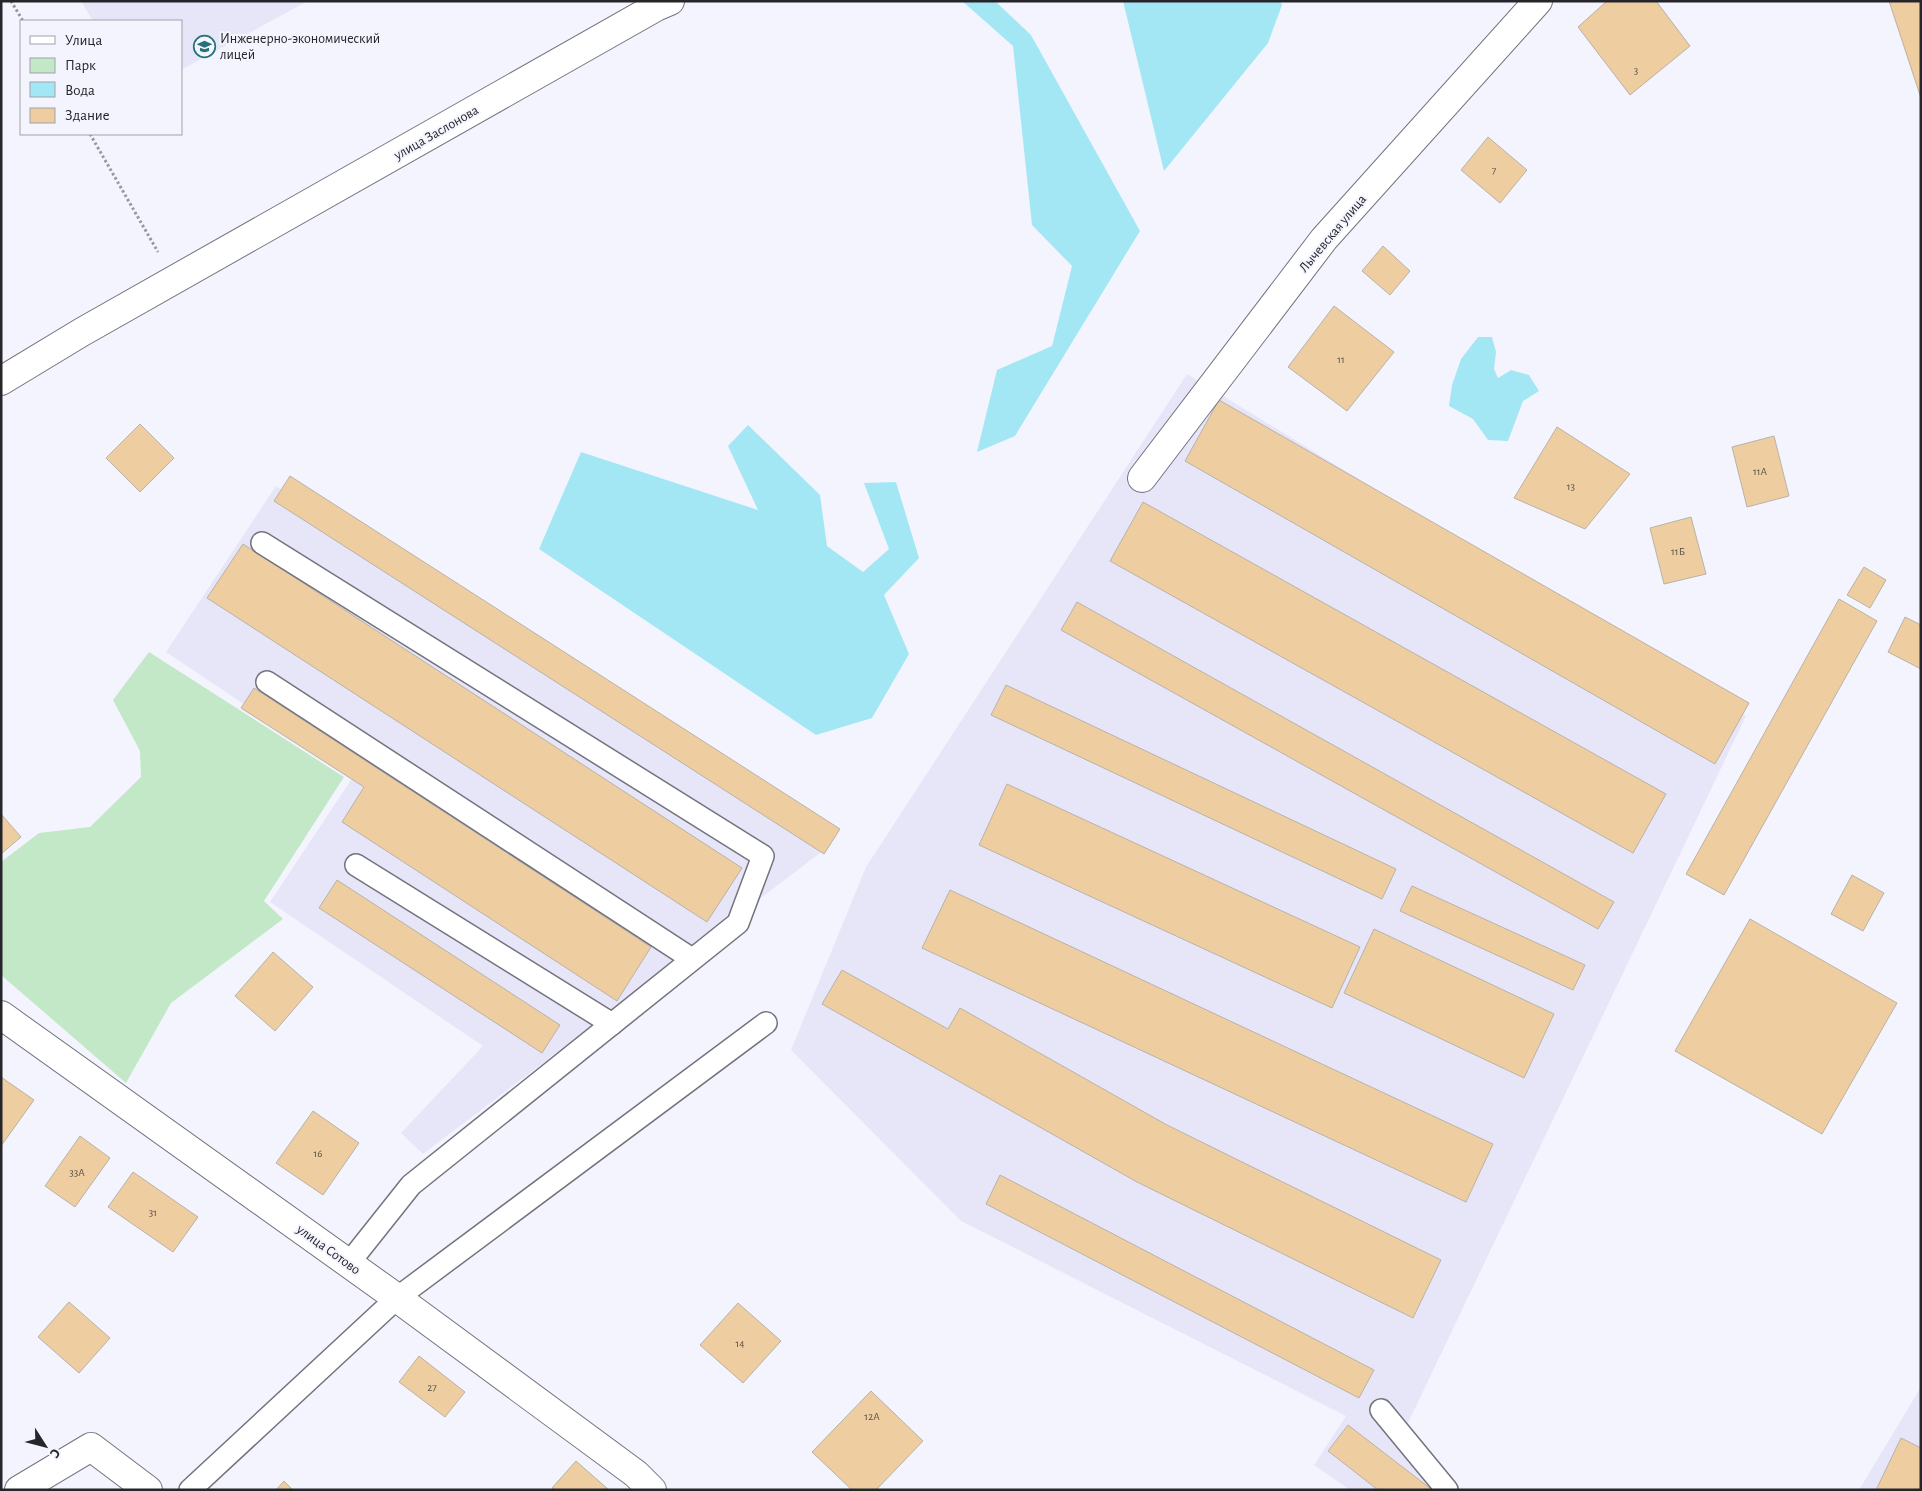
<svg xmlns="http://www.w3.org/2000/svg" width="1922" height="1491" viewBox="0 0 1922 1491" font-family="'Alegreya Sans',sans-serif">
	<style>
		.built { fill: #e7e6f9 }
		.green { fill: #c3e8c7 }
		.water { fill: #a4e7f4 }
		.building { fill: #eecda0; stroke: #b9b2a8 }
		.lines { fill: none; stroke-linecap: round; stroke-linejoin: round }
		.lane-casing { stroke: #73737e; stroke-width: 24 }
		.street-casing { stroke: #73737e; stroke-width: 30 }
		.path { stroke: #97979f; stroke-width: 3; stroke-dasharray: 2.5 2.5; stroke-linecap: butt }
		.lane { stroke: #fff; stroke-width: 21 }
		.street { stroke: #fff; stroke-width: 28 }
		.labels { text-anchor: middle; stroke-width: 4; stroke-linejoin: round; paint-order: stroke }
		.number-label { font-size: 11px; fill: #574f48 }
		.poi-label { font-size: 14px; fill: #25252a; stroke: #f4f4fe; text-anchor: start }
		.street-label { font-size: 14px; fill: #25252a; stroke: #f4f4fe }
	</style>
	<rect width="100%" height="100%" fill="#f4f4fe"/>
	<g class="built">
		<polygon points="81,1 308,1 181,70 181,21 93,21"/>
		<polygon points="1187,374 1746,716 1406,1427 1460,1490 1350,1490 1314,1465 1346,1416 961,1221 791,1050 866,867"/>
		<polygon points="276,486 832,844 423,1154 401,1133 483,1046 270,902 353,777 166,652"/>
		<polygon points="1921,1387 1921,1490 1859,1490"/>
	</g>
	<polygon class="green" points="149,652 344,777 264,901 283,919 171,1003 126,1083 1,975 1,862 39,833 90,827 141,777 140,751 113,700"/>
	<g class="water">
		<polygon points="962,1 995,1 1031,35 1140,231 1015,436 977,452 997,370 1052,346 1072,266 1032,225 1013,46"/>
		<polygon points="1123,1 1280,1 1282,5 1268,43 1164,171"/>
		<polygon points="1478,337 1492,337 1496,352 1494,369 1498,378 1511,370 1529,375 1539,391 1523,401 1508,441 1488,440 1473,419 1449,406 1452,385 1461,359"/>
		<polygon points="748,425 820,495 827,546 863,572 889,549 864,483 896,482 919,558 884,595 909,654 872,718 816,735 539,549 581,452 758,510 728,446"/>
	</g>
	<g class="building">
		<polygon points="1607,1 1656,1 1690,46 1630,95 1578,27"/>
		<polygon points="1889,1 1921,1 1921,98"/>
		<polygon points="1488,137 1527,170 1500,203 1461,170"/>
		<polygon points="1383,246 1410,271 1390,295 1362,271"/>
		<polygon points="1334,306 1394,352 1347,411 1288,367"/>
		<polygon points="1219,400 1749,703 1715,764 1185,461"/>
		<polygon points="140,424 174,458 140,492 106,458"/>
		<polygon points="1557,427 1630,474 1585,529 1514,498"/>
		<polygon points="1774,436 1789,496 1747,507 1732,447"/>
		<polygon points="290,476 840,829 824,854 274,501"/>
		<polygon points="1143,502 1666,794 1633,853 1110,561"/>
		<polygon points="1691,517 1706,574 1664,584 1650,528"/>
		<polygon points="243,544 742,868 707,922 207,598"/>
		<polygon points="1864,567 1886,580 1870,608 1847,595"/>
		<polygon points="1839,599 1877,621 1724,895 1686,874"/>
		<polygon points="1077,602 1614,902 1598,929 1061,630"/>
		<polygon points="1905,617 1921,625 1921,669 1888,652"/>
		<polygon points="1006,685 1396,869 1382,899 991,715"/>
		<polygon points="254,688 651,947 617,1001 342,822 364,787 241,708"/>
		<polygon points="1007,784 1360,947 1332,1008 979,845"/>
		<polygon points="1,814 21,837 1,854"/>
		<polygon points="1852,875 1884,893 1863,931 1831,914"/>
		<polygon points="337,880 560,1025 542,1053 319,908"/>
		<polygon points="1412,886 1585,965 1573,990 1400,911"/>
		<polygon points="950,890 1493,1144 1466,1202 922,948"/>
		<polygon points="1750,919 1897,1003 1822,1134 1675,1051"/>
		<polygon points="1374,929 1554,1014 1524,1078 1344,993"/>
		<polygon points="273,952 313,987 275,1031 235,996"/>
		<polygon points="842,970 948,1029 960,1008 1167,1125 1441,1260 1413,1318 1137,1182 822,1004"/>
		<polygon points="1,1077 34,1100 1,1146"/>
		<polygon points="313,1111 359,1143 323,1195 276,1163"/>
		<polygon points="80,1136 110,1158 75,1207 45,1186"/>
		<polygon points="133,1172 198,1217 173,1252 108,1207"/>
		<polygon points="1000,1175 1374,1370 1359,1398 986,1204"/>
		<polygon points="69,1302 110,1338 79,1373 38,1337"/>
		<polygon points="738,1303 781,1341 743,1383 700,1345"/>
		<polygon points="419,1356 465,1392 445,1417 399,1382"/>
		<polygon points="871,1391 923,1441 876,1490 852,1490 812,1452"/>
		<polygon points="1348,1425 1431,1489 1431,1490 1378,1490 1328,1451"/>
		<polygon points="1901,1438 1921,1448 1921,1490 1876,1490"/>
		<polygon points="576,1461 609,1490 554,1490 552,1488"/>
		<polygon points="284,1481 293,1490 276,1490"/>
	</g>
	<g class="lines">
		<defs>
			<g id="lane">
				<polyline points="262,543 763,856 738,923 411,1185 349,1263"/>
				<polyline points="267,682 692,959"/>
				<polyline points="356,865 612,1024"/>
				<polyline points="1381,1410 1447,1490"/>
				<polyline points="190,1490 397,1298 766,1023"/>
			</g>
			<g id="street">
				<polyline points="1,381 82,332 656,7 670,1"/>
				<polyline points="1142,478 1324,239 1538,1"/>
				<polyline points="1,1015 397,1298 636,1474 652,1490"/>
				<polyline points="19,1490 91,1447 148,1490"/>
			</g>
		</defs>
		<use href="#lane" class="lane-casing"/>
		<use href="#street" class="street-casing"/>
		<g class="path">
			<polyline points="11,1 23,21"/>
			<polyline points="90,134 158,252"/>
		</g>
		<use href="#lane" class="lane"/>
		<use href="#street" class="street"/>
	</g>
	<defs>
		<symbol id="school-ring" viewBox="-11 -11 22 22"><circle r="9.5" fill="#f4f4fe" stroke="#277179" stroke-width="1.5"/><path d="M0-5L7-2L0 1L-7-2ZM-4 1L0 2.5L4 1V4Q0 6-4 4Z" fill="#277179"/></symbol>
	</defs>
	<g fill-rule="evenodd">
		<use href="#school-ring" x="192" y="34" width="25" height="25"/>
	</g>
	<g class="labels">
		<g class="number-label">
			<text x="1636" y="74">3</text>
			<text x="1494" y="174">7</text>
			<text x="1341" y="363">11</text>
			<text x="1760" y="475">11А</text>
			<text x="1571" y="490">13</text>
			<text x="1678" y="555">11Б</text>
			<text x="318" y="1157">16</text>
			<text x="77" y="1176">33А</text>
			<text x="153" y="1216">31</text>
			<text x="740" y="1347">14</text>
			<text x="432" y="1391">27</text>
			<text x="872" y="1420">12А</text>
		</g>
		<g class="poi-label">
			<text x="220" y="43">Инженерно-экономический<tspan x="220" dy="16">лицей</tspan></text>
		</g>
		<g class="street-label">
			<text transform="translate(436 132) rotate(-30)" y="5">улица Заслонова</text>
			<text transform="translate(1332 233) rotate(-50)" y="5">Лычевская улица</text>
			<text transform="translate(329 1249) rotate(36)" y="5">улица Сотово</text>
		</g>
	</g>
	<rect width="1922" height="1491" fill="none" stroke="#25252a" stroke-width="5"/>
	<rect x="20" y="20" width="162" height="115" fill="#f4f4fe" stroke="#a1a1a9"/>
	<rect x="30" y="36" width="25" height="8" fill="#ffffff" stroke="#a1a1a9"/>
	<text x="65" y="45" font-size="15" fill="#25252a">Улица</text>
	<rect x="30" y="58" width="25" height="15" fill="#c3e8c7" stroke="#a1a1a9"/>
	<text x="65" y="70" font-size="15" fill="#25252a">Парк</text>
	<rect x="30" y="82" width="25" height="15" fill="#a4e7f4" stroke="#a1a1a9"/>
	<text x="65" y="95" font-size="15" fill="#25252a">Вода</text>
	<rect x="30" y="108" width="25" height="15" fill="#eecda0" stroke="#a1a1a9"/>
	<text x="65" y="120" font-size="15" fill="#25252a">Здание</text>
	<g transform="translate(45 1446) rotate(126)" stroke="#f4f4fe" stroke-width="4" paint-order="stroke">
	<path d="M0-4L9 19L0 12L-9 19Z" fill="#25252a"/>
	<text y="-8" font-size="14" font-weight="bold" text-anchor="middle" fill="#25252a">С</text>
	</g>
</svg>
